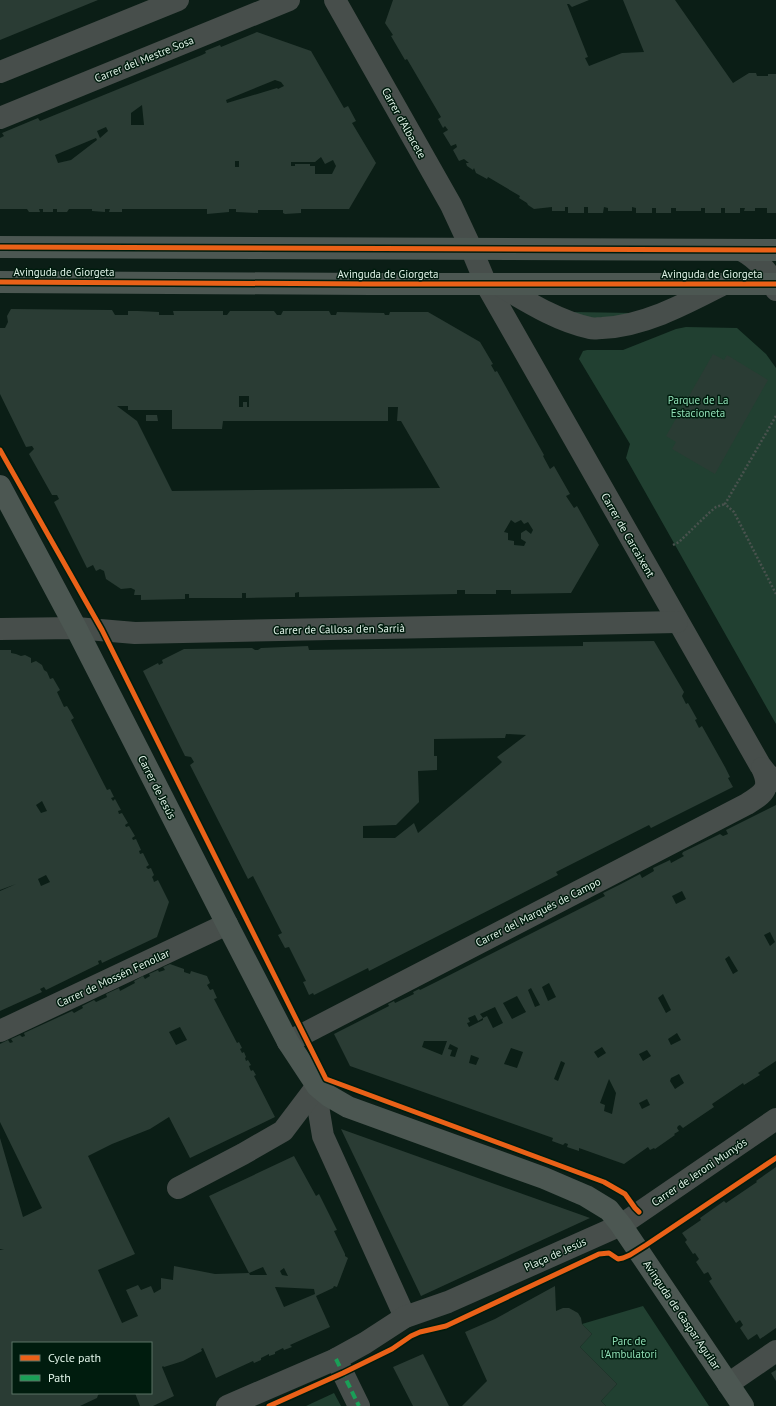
<svg xmlns="http://www.w3.org/2000/svg" width="776" height="1406" viewBox="0 0 776 1406" font-family="'PT Sans',sans-serif">
	<style>
		.green { fill: #214031 }
		.building { fill: #2a3c34; fill-rule: evenodd }
		.lines { fill: none; stroke-linecap: round; stroke-linejoin: round }
		.path { stroke: #49524e; stroke-width: 2.5; stroke-dasharray: 2 2; stroke-linecap: butt }
		.minor { stroke: #474e4b; stroke-width: 22 }
		.major { stroke: #4c5752; stroke-width: 22 }
		.quiet { stroke: #1a9f57; stroke-width: 4; stroke-dasharray: 8 4; stroke-linecap: butt }
		.cycleway-casing { stroke: #001c0e; stroke-width: 8 }
		.cycleway { stroke: #ea6118; stroke-width: 5 }
		.labels { text-anchor: middle; stroke-width: 3; stroke-linejoin: round; paint-order: stroke }
		.street-label { font-size: 11px; fill: #e0f3e8; stroke: #001c0e }
		.park-label { font-size: 11px; fill: #90dfb6; stroke: #001c0e }
	</style>
	<rect width="100%" height="100%" fill="#0b1e16"/>
	<g class="green">
		<polygon points="570,312 573,312 632,313 602,321"/>
		<polygon points="686,327 737,328 766,354 776,368 776,724 626,458 630,444 579,359 583,351 587,350 623,350 676,329"/>
		<polygon points="643,1306 709,1406 606,1406 601,1401 617,1384 580,1347 592,1334 582,1324"/>
		<polygon points="334,1393 341,1406 306,1406"/>
	</g>
	<g class="building">
		<polygon points="0,0 98,0 0,40"/>
		<polygon points="393,0 589,0 572,7 569,4 567,4 588,57 585,58 589,66 622,53 644,52 623,0 675,0 733,83 749,73 756,73 757,76 768,76 768,74 776,74 776,213 767,213 767,208 755,208 755,211 744,211 745,208 740,208 740,213 725,213 725,208 721,208 721,213 705,213 705,208 701,208 701,211 676,211 676,208 671,208 671,213 656,213 656,208 652,208 652,213 636,213 636,208 632,207 632,211 608,211 608,208 604,207 603,213 588,213 588,207 584,207 584,213 568,213 568,207 565,207 565,211 552,211 552,207 534,209 528,205 527,203 519,198 520,196 488,177 487,179 476,173 474,168 473,170 467,166 466,163 469,163 464,159 459,161 453,150 457,147 456,144 451,146 443,133 448,130 445,126 443,128 438,119 441,117 407,59 405,60 391,36 393,35 385,23"/>
		<path d="M 257,32 L 311,51 L 344,108 L 348,106 L 356,121 L 352,123 L 376,163 L 349,209 L 301,209 L 301,213 L 285,214 L 283,213 L 283,210 L 258,210 L 258,213 L 236,212 L 236,209 L 229,209 L 229,212 L 207,214 L 207,209 L 122,209 L 122,212 L 109,212 L 110,209 L 105,209 L 105,212 L 92,211 L 92,209 L 69,209 L 67,212 L 57,212 L 57,209 L 53,209 L 53,212 L 43,212 L 43,209 L 39,209 L 40,212 L 29,212 L 27,209 L 0,209 L 0,138 L 4,136 L 2,133 L 38,118 L 40,121 L 202,55 L 206,53 L 205,51 L 220,45 L 221,47 ZM 275,80 L 281,82 L 284,86 L 278,89 L 277,88 L 227,103 L 226,100 ZM 142,105 L 144,125 L 131,125 L 131,113 ZM 106,127 L 108,131 L 100,138 L 97,131 ZM 96,138 L 97,140 L 71,160 L 58,163 L 55,155 ZM 321,157 L 325,164 L 333,160 L 336,166 L 332,174 L 315,174 L 315,166 L 310,166 L 310,164 L 295,164 L 295,166 L 291,166 L 291,162 L 315,162 ZM 235,161 L 239,161 L 239,167 L 235,167 Z"/>
		<path d="M 11,309 L 112,310 L 115,315 L 128,315 L 128,311 L 138,311 L 159,312 L 159,315 L 174,315 L 173,311 L 223,311 L 223,315 L 227,315 L 230,311 L 274,311 L 277,315 L 281,315 L 283,311 L 329,311 L 331,315 L 336,315 L 337,312 L 384,313 L 385,315 L 389,315 L 390,312 L 428,312 L 480,342 L 493,364 L 491,365 L 495,372 L 497,371 L 544,455 L 543,456 L 550,469 L 554,466 L 570,494 L 566,496 L 574,508 L 577,506 L 599,545 L 571,593 L 511,594 L 511,590 L 496,590 L 496,594 L 465,594 L 465,590 L 457,590 L 457,594 L 299,597 L 299,592 L 295,593 L 295,597 L 246,598 L 246,593 L 242,593 L 242,598 L 189,598 L 189,594 L 185,594 L 185,599 L 141,600 L 141,595 L 134,595 L 135,590 L 131,588 L 121,589 L 106,579 L 104,571 L 100,569 L 96,571 L 93,565 L 87,568 L 54,502 L 59,499 L 57,495 L 52,495 L 29,454 L 34,449 L 32,446 L 26,447 L 0,394 L 0,328 L 5,328 L 8,322 L 7,316 ZM 239,396 L 249,396 L 249,407 L 247,407 L 247,402 L 243,402 L 243,407 L 239,407 ZM 117,406 L 128,406 L 128,410 L 172,410 L 172,429 L 222,429 L 223,421 L 388,421 L 388,407 L 398,407 L 397,421 L 401,421 L 440,488 L 172,491 L 137,421 ZM 511,520 L 515,523 L 521,520 L 524,524 L 528,522 L 533,530 L 531,534 L 526,530 L 521,533 L 521,539 L 526,542 L 524,546 L 514,545 L 514,541 L 508,540 L 508,533 L 504,532 Z"/>
		<polygon points="713,354 724,360 727,355 768,380 715,474 672,449 676,442 666,436"/>
		<polygon points="146,415 157,415 158,421 146,421"/>
		<path d="M 654,641 L 684,692 L 682,696 L 686,704 L 688,703 L 697,719 L 695,720 L 699,728 L 702,726 L 725,767 L 730,777 L 728,778 L 733,787 L 651,828 L 649,825 L 556,872 L 558,875 L 369,971 L 368,968 L 314,995 L 313,993 L 309,995 L 303,982 L 306,981 L 289,947 L 285,948 L 278,935 L 282,933 L 253,876 L 248,879 L 190,765 L 194,762 L 191,757 L 185,756 L 143,671 L 158,663 L 159,665 L 163,663 L 162,660 L 184,649 L 252,648 L 255,650 L 258,650 L 261,648 L 308,646 L 309,650 L 583,646 L 583,642 ZM 506,734 L 526,735 L 497,757 L 502,762 L 500,764 L 418,833 L 414,823 L 395,838 L 363,838 L 363,826 L 396,825 L 419,802 L 418,771 L 437,770 L 437,756 L 434,756 L 434,739 L 505,738 Z"/>
		<path d="M 0,650 L 11,650 L 11,653 L 16,654 L 21,656 L 25,655 L 31,658 L 31,663 L 36,661 L 42,665 L 44,670 L 47,672 L 50,679 L 53,678 L 60,690 L 57,692 L 64,707 L 67,706 L 74,718 L 71,720 L 107,790 L 110,789 L 114,797 L 111,798 L 113,801 L 115,799 L 121,810 L 118,811 L 119,814 L 122,813 L 128,823 L 125,825 L 126,827 L 129,826 L 135,836 L 132,838 L 133,840 L 136,839 L 141,850 L 139,851 L 140,854 L 143,853 L 149,865 L 146,867 L 148,869 L 151,868 L 154,875 L 152,877 L 153,879 L 154,882 L 158,880 L 169,902 L 157,937 L 102,963 L 101,960 L 98,961 L 99,964 L 46,990 L 44,987 L 40,989 L 42,992 L 0,1011 L 0,891 L 16,884 L 0,890 ZM 42,801 L 47,811 L 41,813 L 36,805 ZM 46,875 L 50,882 L 41,886 L 38,879 Z"/>
		<path d="M 776,805 L 776,1061 L 758,1073 L 760,1075 L 744,1085 L 743,1083 L 712,1104 L 714,1107 L 683,1128 L 680,1125 L 678,1126 L 677,1128 L 679,1131 L 674,1134 L 675,1135 L 655,1149 L 654,1148 L 650,1150 L 648,1147 L 624,1164 L 579,1148 L 579,1151 L 567,1147 L 568,1144 L 565,1143 L 563,1145 L 552,1141 L 553,1138 L 350,1066 L 334,1034 L 389,1006 L 388,1004 L 394,1001 L 395,1003 L 414,994 L 413,992 L 419,989 L 420,990 L 438,981 L 605,896 L 603,893 L 621,884 L 640,874 L 642,878 L 654,871 L 653,868 L 670,860 L 671,863 L 684,856 L 682,854 L 683,852 L 720,834 L 723,836 L 728,834 L 726,830 ZM 682,891 L 686,899 L 676,904 L 672,896 ZM 770,932 L 775,942 L 770,946 L 764,935 ZM 729,956 L 738,971 L 733,974 L 725,959 ZM 549,983 L 556,997 L 548,1001 L 542,987 ZM 531,988 L 540,1005 L 535,1007 L 528,990 ZM 663,994 L 671,1010 L 666,1013 L 658,998 ZM 517,996 L 526,1012 L 512,1019 L 503,1003 ZM 495,1007 L 503,1023 L 493,1028 L 487,1016 L 483,1018 L 480,1014 ZM 475,1015 L 478,1021 L 483,1018 L 483,1020 L 469,1027 L 467,1023 L 470,1022 L 468,1018 ZM 677,1033 L 681,1040 L 671,1045 L 668,1039 ZM 424,1041 L 447,1041 L 442,1055 L 422,1047 ZM 450,1044 L 458,1048 L 455,1057 L 450,1056 L 452,1050 L 448,1049 ZM 602,1047 L 606,1053 L 598,1058 L 594,1052 ZM 511,1048 L 523,1052 L 517,1068 L 504,1064 ZM 647,1050 L 651,1056 L 643,1061 L 639,1054 ZM 471,1055 L 479,1058 L 476,1065 L 469,1063 ZM 561,1061 L 565,1063 L 558,1081 L 554,1079 ZM 679,1074 L 684,1083 L 675,1089 L 670,1081 L 671,1078 ZM 609,1079 L 616,1093 L 612,1114 L 604,1111 L 605,1105 L 600,1103 ZM 647,1099 L 650,1105 L 642,1109 L 639,1103 Z"/>
		<path d="M 170,964 L 184,969 L 184,972 L 190,974 L 191,971 L 207,976 L 210,983 L 207,985 L 210,990 L 213,989 L 217,998 L 214,999 L 237,1043 L 239,1042 L 242,1048 L 240,1049 L 242,1053 L 244,1052 L 246,1057 L 245,1058 L 246,1061 L 248,1060 L 251,1065 L 249,1066 L 250,1069 L 251,1071 L 253,1070 L 256,1075 L 254,1076 L 275,1117 L 190,1158 L 169,1117 L 150,1129 L 112,1144 L 88,1156 L 135,1254 L 98,1270 L 122,1323 L 138,1316 L 126,1290 L 138,1285 L 141,1290 L 151,1286 L 154,1293 L 161,1289 L 161,1278 L 173,1280 L 174,1266 L 215,1274 L 249,1273 L 209,1196 L 294,1156 L 316,1196 L 319,1194 L 337,1230 L 334,1231 L 345,1254 L 345,1256 L 348,1258 L 337,1287 L 334,1286 L 333,1288 L 316,1296 L 330,1327 L 290,1345 L 292,1347 L 284,1350 L 283,1348 L 275,1352 L 275,1354 L 269,1356 L 269,1354 L 261,1358 L 261,1360 L 254,1363 L 253,1361 L 216,1378 L 203,1348 L 201,1349 L 202,1351 L 183,1361 L 164,1367 L 163,1366 L 162,1367 L 174,1396 L 153,1406 L 140,1406 L 135,1393 L 151,1393 L 151,1343 L 13,1343 L 13,1393 L 99,1393 L 99,1394 L 98,1395 L 97,1398 L 80,1406 L 0,1406 L 0,1250 L 4,1249 L 0,1249 L 0,1138 L 23,1217 L 42,1208 L 0,1122 L 0,1044 L 8,1040 L 10,1043 L 13,1042 L 11,1039 L 20,1035 L 22,1037 L 25,1036 L 24,1033 L 72,1011 L 74,1013 L 83,1008 L 82,1006 L 94,1000 L 96,1002 L 107,997 L 106,994 L 119,988 L 120,991 L 135,983 L 134,981 L 143,976 L 145,979 L 150,976 L 149,974 L 158,970 L 159,972 L 165,970 L 163,967 ZM 180,1027 L 187,1040 L 176,1045 L 169,1032 ZM 263,1267 L 267,1275 L 250,1275 L 249,1273 ZM 284,1268 L 288,1276 L 282,1275 L 280,1271 ZM 275,1287 L 314,1289 L 315,1294 L 284,1307 Z"/>
		<polygon points="341,1129 590,1218 421,1296"/>
		<polygon points="776,1167 776,1328 760,1339 757,1334 748,1340 740,1328 743,1325 740,1320 736,1323 709,1281 712,1279 708,1272 704,1274 696,1262 699,1259 695,1253 693,1254 685,1242 687,1240 682,1233 701,1220 700,1218 724,1201 726,1203 757,1182 756,1181"/>
		<polygon points="555,1286 556,1311 563,1308 569,1308 578,1313 581,1318 582,1324 592,1334 580,1347 617,1384 601,1401 606,1406 462,1406 487,1381 465,1332 495,1319"/>
		<polygon points="423,1354 449,1406 413,1406 393,1367"/>
		<polygon points="776,1370 776,1381 771,1373"/>
	</g>
	<g class="lines">
		<g class="path">
			<polyline points="776,416 725,504 734,512 776,594"/>
			<polyline points="673,545 679,542 710,512 716,507 725,504"/>
		</g>
		<g class="minor">
			<polyline points="335,0 451,205 471,248 486,284 760,765 767,774 776,781"/>
			<polyline points="0,72 178,0"/>
			<polyline points="0,118 289,0"/>
			<path d="M 741,250 C 756,258 771,273 776,290"/>
			<path d="M 497,284 C 526,301 557,321 590,328 C 594,329 598,328 602,328 C 645,326 687,303 724,284"/>
			<polyline points="0,629 76,628 135,633 677,622"/>
			<polyline points="0,1031 227,924"/>
			<path d="M 288,1042 L 747,804 C 765,793 771,788 762,768"/>
			<polyline points="317,1086 319,1112 323,1136 405,1317"/>
			<polyline points="178,1188 243,1154 283,1131 317,1086"/>
			<polyline points="336,1359 359,1406"/>
			<polyline points="728,1384 776,1351"/>
			<polyline points="227,1406 336,1359 365,1343 405,1317 448,1302 621,1225 776,1119"/>
		</g>
		<g class="major">
			<polyline points="0,247 776,250"/>
			<polyline points="0,282 372,284 776,284"/>
			<polyline points="0,486 76,628 227,924 288,1042 317,1086 329,1096 348,1107 544,1178 586,1196 609,1210 621,1225 743,1406"/>
		</g>
		<polyline class="quiet" points="336,1359 359,1406"/>
		<defs>
			<g id="cycleway">
				<polyline points="0,247 776,250"/>
				<polyline points="0,282 372,284 776,284"/>
				<polyline points="0,450 102,630 326,1079 604,1182 625,1194 635,1208 639,1212"/>
				<polyline points="269,1406 343,1373 392,1349 411,1336 420,1332 446,1326 599,1254 609,1253 618,1259 623,1258 630,1255 646,1245 776,1158"/>
			</g>
		</defs>
		<use href="#cycleway" class="cycleway-casing"/>
		<use href="#cycleway" class="cycleway"/>
	</g>
	<g class="labels">
		<g class="street-label">
			<text transform="translate(144 59) rotate(-22)" y="4">Carrer del Mestre Sosa</text>
			<text transform="translate(404 123) rotate(61)" y="4">Carrer d'Albacete</text>
			<text x="64" y="276">Avinguda de Giorgeta</text>
			<text x="388" y="278">Avinguda de Giorgeta</text>
			<text x="712" y="278">Avinguda de Giorgeta</text>
			<text transform="translate(628 535) rotate(60)" y="4">Carrer de Carcaixent</text>
			<text transform="translate(339 629) rotate(-1)" y="4">Carrer de Callosa d'en Sarrià</text>
			<text transform="translate(157 787) rotate(63)" y="4">Carrer de Jesús</text>
			<text transform="translate(538 912) rotate(-27)" y="4">Carrer del Marqués de Campo</text>
			<text transform="translate(113 978) rotate(-25)" y="4">Carrer de Mossén Fenollar</text>
			<text transform="translate(699 1172) rotate(-34)" y="4">Carrer de Jeroni Munyós</text>
			<text transform="translate(555 1254) rotate(-24)" y="4">Plaça de Jesús</text>
			<text transform="translate(682 1315) rotate(56)" y="4">Avinguda de Gaspar Aguilar</text>
		</g>
		<g class="park-label">
			<text x="698" y="404">Parque de La<tspan x="698" dy="13">Estacioneta</tspan></text>
			<text x="629" y="1345">Parc de<tspan x="629" dy="13">l'Ambulatori</tspan></text>
		</g>
	</g>
	<rect x="12" y="1342" width="140" height="52" fill="#001c0e" stroke="#5a7265"/>
	<rect x="20" y="1355" width="20" height="6" fill="#ea6118" stroke="#5a7265"/>
	<text x="48" y="1362" font-size="12" fill="#e0f3e8">Cycle path</text>
	<rect x="20" y="1375" width="20" height="6" fill="#1a9f57" stroke="#5a7265"/>
	<text x="48" y="1382" font-size="12" fill="#e0f3e8">Path</text>
</svg>
